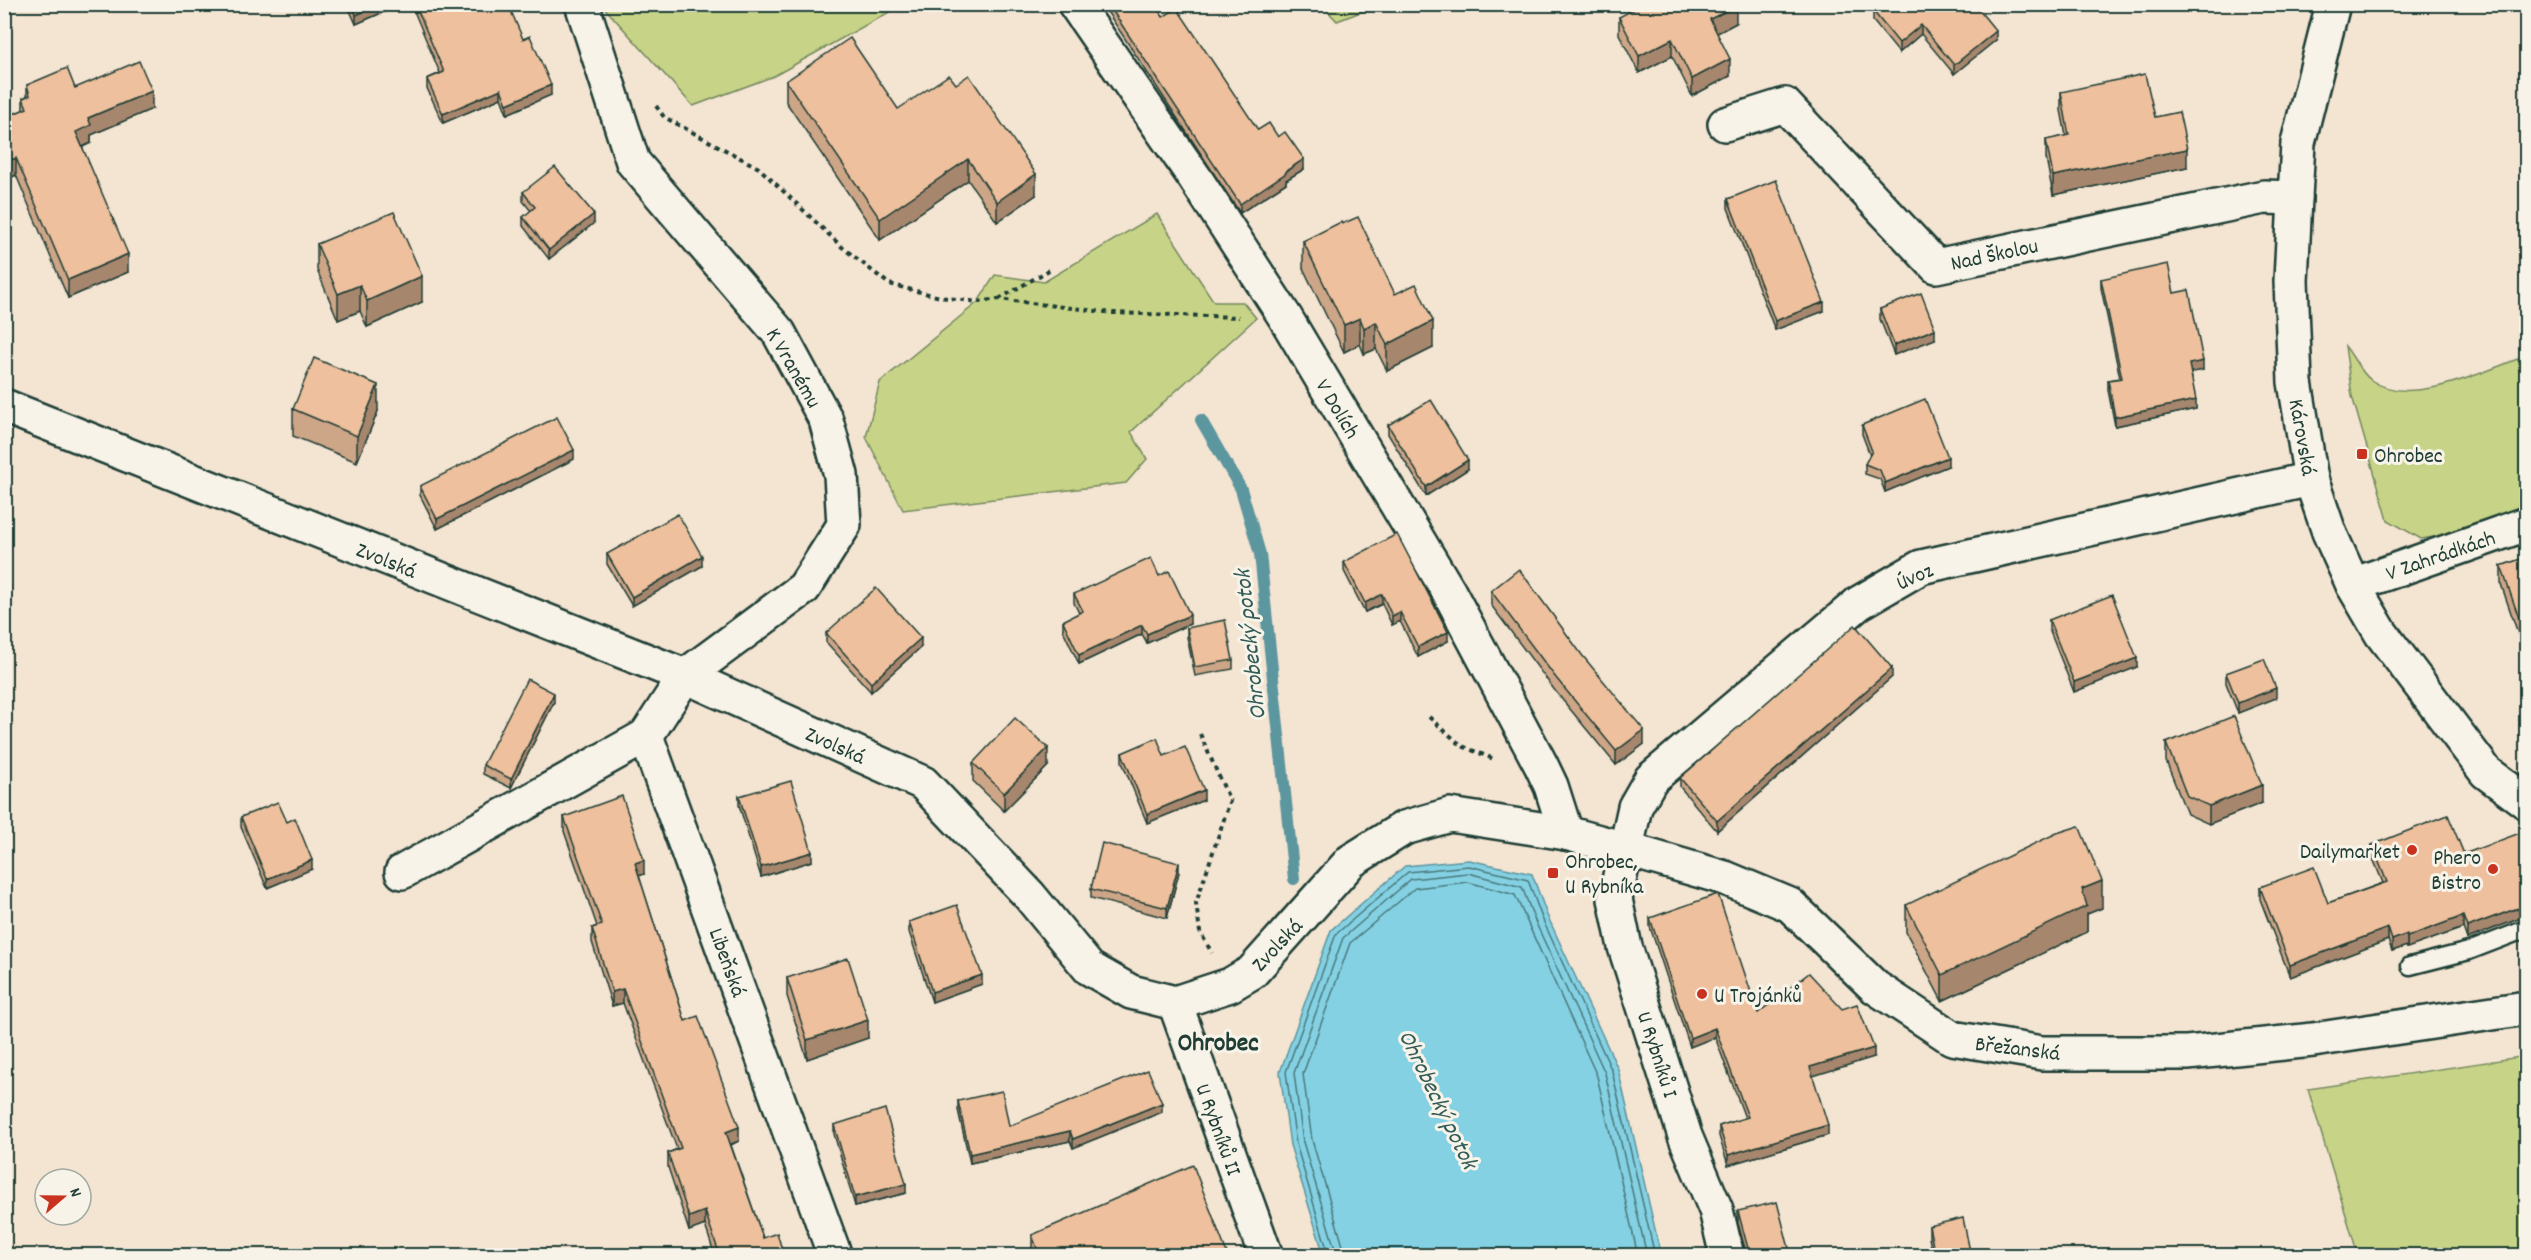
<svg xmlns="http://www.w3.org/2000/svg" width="2531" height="1260" viewBox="0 0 2531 1260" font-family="Dekko,sans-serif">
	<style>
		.green { fill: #c7d487; stroke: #73885e; stroke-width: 1.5 }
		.water { fill: #85d1e4; stroke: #5c969e; stroke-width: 1.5 }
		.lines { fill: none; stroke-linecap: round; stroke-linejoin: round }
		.shore { stroke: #48787a; stroke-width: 1.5 }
		.stream { stroke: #5c969e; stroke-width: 12 }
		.service-casing { stroke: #1f3d34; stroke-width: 21 }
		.minor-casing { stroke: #1f3d34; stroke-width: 38 }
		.tertiary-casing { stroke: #1f3d34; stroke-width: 38 }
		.path { stroke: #1f3d34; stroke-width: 4; stroke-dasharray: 4.5 4.5; stroke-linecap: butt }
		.service { stroke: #f7f3e8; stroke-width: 16 }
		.minor { stroke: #f7f3e8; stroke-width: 33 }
		.tertiary { stroke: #f7f3e8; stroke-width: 33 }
		.wall { fill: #cda587; stroke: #1f3d34; stroke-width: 1.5 }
		.shaded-wall { fill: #a7866e; stroke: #1f3d34; stroke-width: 1.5 }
		.building { fill: #eec09d; stroke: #1f3d34; stroke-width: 1.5 }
		.poi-dot { fill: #c8321e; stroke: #f7f3e8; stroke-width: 2 }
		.labels { text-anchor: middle; stroke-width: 6; stroke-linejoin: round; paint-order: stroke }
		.street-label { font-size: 22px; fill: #1f3d34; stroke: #f7f3e8 }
		.poi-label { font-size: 22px; fill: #1f3d34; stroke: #f7f3e8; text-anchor: start }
		.water-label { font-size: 24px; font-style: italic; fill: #335b57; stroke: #f7f3e8 }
		.quarter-label { font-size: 26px; font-weight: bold; fill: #1f3d34; stroke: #f7f3e8 }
	</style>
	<rect width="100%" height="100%" fill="#f4e4d2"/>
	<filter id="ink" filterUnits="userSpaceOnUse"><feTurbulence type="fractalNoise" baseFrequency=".0167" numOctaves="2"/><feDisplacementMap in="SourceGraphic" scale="12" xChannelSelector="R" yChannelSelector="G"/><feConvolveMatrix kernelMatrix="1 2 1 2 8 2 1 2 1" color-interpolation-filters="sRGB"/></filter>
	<g filter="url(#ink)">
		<g class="green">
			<polygon points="602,5 602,4 902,5 774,76 693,106"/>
			<polygon points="1322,5 1379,5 1337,21"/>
			<polygon points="1157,214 1214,302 1243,302 1256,318 1131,432 1147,459 1126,483 903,510 866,437 880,382 978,302 995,275 1044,282"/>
			<path d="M 2345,346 C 2353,356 2361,373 2371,380 C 2411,409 2485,370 2526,356 L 2526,510 L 2469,531 L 2421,539 L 2388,520 L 2352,396 Z"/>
			<polygon points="2526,1056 2526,1255 2358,1255 2308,1089"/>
		</g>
		<polygon class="water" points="1469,860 1532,874 1547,915 1618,1069 1661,1255 1324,1255 1290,1145 1280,1072 1331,930 1405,866"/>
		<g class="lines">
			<g class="shore">
				<polyline points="1329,1256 1296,1144 1286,1072 1336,934 1408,872 1469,866 1528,880 1542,918 1612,1071 1655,1256"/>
				<polyline points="1337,1256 1303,1142 1294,1073 1343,938 1411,879 1468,873 1522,887 1535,921 1605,1073 1647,1256"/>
				<polyline points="1346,1256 1312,1140 1303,1074 1350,943 1415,888 1468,882 1515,895 1597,1076 1638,1256"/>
			</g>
			<polyline class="stream" points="1201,420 1241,489 1260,554 1294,879"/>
			<defs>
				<polyline id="service" points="2410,966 2469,951 2526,929"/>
				<g id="minor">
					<polyline points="582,4 633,162 779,333 826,420 841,475 844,525 804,588 685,676 646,736 835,1256"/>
					<polyline points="1075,4 1195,178 1285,317 1449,592 1541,765 1551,786 1566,833"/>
					<polyline points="2333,4 2298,143 2295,198 2291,281 2295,382 2311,479 2329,532 2353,585 2381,633 2486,772 2526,802"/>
					<polyline points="1725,124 1785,105 1936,266 2264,197 2295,198"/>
					<polyline points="2353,585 2526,524"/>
					<polyline points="402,872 646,736"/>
					<polyline points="1175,1003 1266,1256"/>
					<polyline points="1727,1256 1716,1210 1685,1136 1625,947 1615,899 1635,807 1651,779 1859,603 1921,567 2311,479"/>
				</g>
				<polyline id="tertiary" points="4,406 685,676 923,783 1029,895 1089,968 1131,992 1175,1003 1230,985 1252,972 1351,861 1404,828 1450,815 1566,833 1625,849 1725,878 1790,905 1875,987 1952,1038 2042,1053 2187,1053 2313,1040 2526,1008"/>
			</defs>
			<use href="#service" class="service-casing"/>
			<use href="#minor" class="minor-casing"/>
			<use href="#tertiary" class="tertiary-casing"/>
			<g class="path">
				<polyline points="656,106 664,117 759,168 842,247 889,284 940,297 978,302 998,299 1113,313 1239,317"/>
				<polyline points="999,299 1049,270"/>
				<polyline points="1429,717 1462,746 1496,760"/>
				<polyline points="1200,734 1230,801 1196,903 1200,932 1212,953"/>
			</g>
			<use href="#service" class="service"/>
			<use href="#minor" class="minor"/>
			<use href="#tertiary" class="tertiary"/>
		</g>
		<g class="wall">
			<polygon points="347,4 402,4 356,24"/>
			<polygon points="411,4 460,4 462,8 523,39 551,95 507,114 501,98 443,123 427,88 427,79 440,73"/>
			<polygon points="1102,4 1154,4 1163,17 1258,130 1278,137 1304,169 1286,180 1286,183 1240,213"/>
			<polygon points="1873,11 1996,40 1954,74 1921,34 1899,53 1873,21"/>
			<polygon points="1619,17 1736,23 1717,33 1730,76 1692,96 1672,56 1639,73 1619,34"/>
			<polygon points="786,81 898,109 1036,195 997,222 968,180 880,240 786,102"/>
			<polygon points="27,85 75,88 152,109 91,135 91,143 82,147 128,272 68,298 16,175 6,180 4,176 4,118 23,110 23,98 27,96"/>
			<polygon points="2061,92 2155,117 2187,167 2053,195 2046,158 2046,140 2066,136 2061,110"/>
			<polygon points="523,192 594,223 549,259 523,226 523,217 531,211 523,201"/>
			<polygon points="1728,199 1824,311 1775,330 1728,208"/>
			<polygon points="1342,224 1395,294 1433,348 1387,371 1376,349 1364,354 1360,344 1344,352 1303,268 1303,241"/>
			<polygon points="317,244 422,302 367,327 360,311 338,320 317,270"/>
			<polygon points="2101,279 2174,293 2203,370 2191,372 2196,409 2115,426 2108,390 2108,380 2120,378 2101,288"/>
			<polygon points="1880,309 1935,339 1894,355 1880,319"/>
			<polygon points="293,409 378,411 357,462 293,436"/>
			<polygon points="1388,425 1468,469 1426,496 1388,434"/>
			<polygon points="1862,425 1948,466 1885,492 1880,479 1865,474 1865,464 1870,455 1862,434"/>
			<polygon points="574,459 437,529 420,495 420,486"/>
			<polygon points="607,554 702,566 632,606 607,564"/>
			<polygon points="2526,557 2522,645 2501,584 2501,566"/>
			<polygon points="1344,562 1448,641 1418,657 1400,621 1392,625 1382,604 1365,612 1344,571"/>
			<polygon points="1159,576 1190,624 1147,643 1142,634 1079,664 1063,630 1063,621 1079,613 1074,603 1074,594"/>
			<polygon points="1491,591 1644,744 1616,765 1556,692 1491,605"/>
			<polygon points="2049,620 2137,667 2074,692 2049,629"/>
			<polygon points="1187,628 1233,660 1233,669 1195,676 1187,637"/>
			<polygon points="826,633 921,647 871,692 826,642"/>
			<polygon points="2226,673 2276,698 2238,713 2226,683"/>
			<polygon points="1892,677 1717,831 1680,787 1680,778"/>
			<polygon points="554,702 511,788 483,774 483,765"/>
			<polygon points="2166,743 2262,803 2209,824 2187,814 2166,761"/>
			<polygon points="1122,753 1164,756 1204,800 1147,823 1122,762"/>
			<polygon points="973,763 1048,766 1004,811 973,781"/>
			<polygon points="739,796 812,861 761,877 739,805"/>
			<polygon points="241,817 287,822 312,869 267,888 241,827"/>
			<polygon points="564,817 644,874 639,876 685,1021 739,1141 731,1145 763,1238 784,1256 715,1256 705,1225 689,1231 668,1167 668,1153 677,1149 623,1003 612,1006 592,942 592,928 597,926 564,831"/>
			<polygon points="2526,836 2526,916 2467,939 2463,928 2407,948 2407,946 2392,951 2388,940 2290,977 2260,899 2260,887 2328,903 2383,883 2372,856 2372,845 2464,854"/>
			<polygon points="1179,872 1167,918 1091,898 1091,889"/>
			<polygon points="1906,905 2102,908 2087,914 2087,932 1942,1001 1906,932"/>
			<polygon points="1650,918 1758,1013 1874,1057 1812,1076 1828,1135 1728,1165 1719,1136 1719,1126 1745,1118 1715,1037 1690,1047 1650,927"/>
			<polygon points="909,922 982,984 932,1002 909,932"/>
			<polygon points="787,978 868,1038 807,1059 787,996"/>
			<polygon points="958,1101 1009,1126 1162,1112 1073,1148 1070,1141 970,1163 958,1110"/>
			<polygon points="834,1125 906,1193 855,1206 834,1134"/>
			<polygon points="1738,1211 1791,1256 1747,1256 1738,1223"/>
			<polygon points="1929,1226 1971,1256 1933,1256 1929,1238"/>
			<polygon points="1032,1235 1228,1256 1032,1256"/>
		</g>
		<g class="shaded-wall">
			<polygon points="380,4 402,4 356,24 356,15"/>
			<polygon points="1736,6 1736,23 1710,37 1710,19"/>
			<polygon points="1921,25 1921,34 1899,53 1899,43"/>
			<polygon points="1996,31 1996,40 1954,74 1954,65"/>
			<polygon points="1672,39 1672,56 1639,73 1639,56"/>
			<polygon points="1730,59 1730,76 1692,96 1692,79"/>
			<polygon points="551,85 551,95 507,114 507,104"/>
			<polygon points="501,89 501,98 443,123 443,114"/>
			<polygon points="152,91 152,109 91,135 91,143 76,150 76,132 88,118"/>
			<polygon points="2187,149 2187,167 2053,195 2053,176"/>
			<polygon points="16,158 16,175 6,180 6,162"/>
			<polygon points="968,159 968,180 880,240 880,219"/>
			<polygon points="1304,159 1304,169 1286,180 1286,183 1240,213 1240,204"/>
			<polygon points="1036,174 1036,195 997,222 997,202"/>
			<polygon points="594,214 594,223 549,259 549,250"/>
			<polygon points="128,254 128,272 68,298 68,280"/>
			<polygon points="422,276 422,302 367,327 367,301"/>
			<polygon points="360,285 360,311 338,320 338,294"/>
			<polygon points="1824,302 1824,311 1775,330 1775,321"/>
			<polygon points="1360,318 1360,344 1344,352 1344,325"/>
			<polygon points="1433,321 1433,348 1387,371 1387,345"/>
			<polygon points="1376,322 1376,349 1364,354 1364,328"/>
			<polygon points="1935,329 1935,339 1894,355 1894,345"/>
			<polygon points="2203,361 2203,370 2189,373 2189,364"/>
			<polygon points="378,385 378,411 357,462 357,436"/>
			<polygon points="2196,400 2196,409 2115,426 2115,417"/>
			<polygon points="574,450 574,459 437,529 437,519"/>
			<polygon points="1948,457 1948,466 1885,492 1885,483"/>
			<polygon points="1468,460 1468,469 1426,496 1426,487"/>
			<polygon points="702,556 702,566 632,606 632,597"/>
			<polygon points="1382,594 1382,604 1365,612 1365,603"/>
			<polygon points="1400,612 1400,621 1392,625 1392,616"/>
			<polygon points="1190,615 1190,624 1147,643 1147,634"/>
			<polygon points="1142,625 1142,634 1079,664 1079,655"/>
			<polygon points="2526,625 2526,644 2522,645 2522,627"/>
			<polygon points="1448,632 1448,641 1418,657 1418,647"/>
			<polygon points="921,638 921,647 871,692 871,683"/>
			<polygon points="2137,658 2137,667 2074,692 2074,682"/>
			<polygon points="1892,668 1892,677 1717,831 1717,821"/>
			<polygon points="2276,688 2276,698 2238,713 2238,703"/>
			<polygon points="554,693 554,702 511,788 511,779"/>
			<polygon points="1644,730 1644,744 1616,765 1616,751"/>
			<polygon points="1048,748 1048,766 1004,811 1004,793"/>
			<polygon points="2262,785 2262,803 2209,824 2209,806"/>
			<polygon points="1204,790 1204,800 1147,823 1147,814"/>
			<polygon points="812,852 812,861 761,877 761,867"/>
			<polygon points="312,860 312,869 267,888 267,879"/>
			<polygon points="644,860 644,874 635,877 635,863"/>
			<polygon points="1179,863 1179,872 1167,918 1167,908"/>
			<polygon points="2102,881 2102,908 2087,914 2087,932 1942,1001 1942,975 2082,889"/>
			<polygon points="2526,905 2526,916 2467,939 2467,927"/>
			<polygon points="2463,916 2463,928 2407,948 2407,937"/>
			<polygon points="2388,928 2388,940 2290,977 2290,965"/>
			<polygon points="2407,934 2407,946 2392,951 2392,940"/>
			<polygon points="982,975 982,984 932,1002 932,992"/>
			<polygon points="623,989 623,1003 612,1006 612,992"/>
			<polygon points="868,1020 868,1038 807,1059 807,1040"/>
			<polygon points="1715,1028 1715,1037 1690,1047 1690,1038"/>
			<polygon points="1874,1048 1874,1057 1810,1077 1810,1067"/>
			<polygon points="1162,1103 1162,1112 1073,1148 1073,1139"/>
			<polygon points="1828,1125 1828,1135 1728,1165 1728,1155"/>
			<polygon points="739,1127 739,1141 726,1146 726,1132"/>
			<polygon points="1070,1131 1070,1141 970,1163 970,1154"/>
			<polygon points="906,1184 906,1193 855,1206 855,1197"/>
			<polygon points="705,1211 705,1225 689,1231 689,1217"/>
		</g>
		<g class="building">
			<polygon points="352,4 380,4 356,15"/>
			<polygon points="415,4 460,4 462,8 471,4 508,4 523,39 530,36 551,85 507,104 501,89 443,114 427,79 444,72"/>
			<polygon points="1108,4 1154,4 1163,17 1177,8 1258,130 1269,123 1278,137 1285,132 1304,159 1286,171 1286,173 1240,204"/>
			<polygon points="1644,4 1735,4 1736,6 1710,19 1730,59 1692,79 1672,39 1639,56 1619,17"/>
			<polygon points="1881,4 1974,4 1996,31 1954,65 1921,25 1899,43 1873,11"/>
			<polygon points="850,38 898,109 949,75 956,84 969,75 1036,174 997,202 968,159 880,219 786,81"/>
			<polygon points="139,61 152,91 88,118 91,125 76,132 128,254 68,280 16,158 6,162 4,159 4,118 27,108 23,98 30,95 27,85 67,68 75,88"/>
			<polygon points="2145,74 2155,117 2179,112 2187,149 2053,176 2046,140 2069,135 2061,92"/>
			<polygon points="555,167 594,214 549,250 523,217 535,207 523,192"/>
			<polygon points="1776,180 1824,302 1775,321 1728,199"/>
			<polygon points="394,212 422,276 367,301 360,285 338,294 317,244"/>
			<polygon points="1358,217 1395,294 1416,284 1433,321 1387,345 1376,322 1364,328 1360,318 1344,325 1303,241 1341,222 1342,224"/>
			<polygon points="2168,264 2174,293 2189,290 2203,361 2189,364 2196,400 2115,417 2108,380 2122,378 2101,279"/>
			<polygon points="1921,293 1935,329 1894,345 1880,309"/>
			<polygon points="314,358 378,385 357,436 293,409"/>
			<polygon points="1925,399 1948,457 1885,483 1880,470 1865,464 1872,451 1862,425"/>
			<polygon points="1431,400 1468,460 1426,487 1388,425"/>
			<polygon points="557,417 574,450 437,519 420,486"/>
			<polygon points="678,514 702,556 632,597 607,554"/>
			<polygon points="1397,534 1448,632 1418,647 1400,612 1392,616 1382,594 1365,603 1344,562"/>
			<polygon points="2526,557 2526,625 2522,627 2501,566"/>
			<polygon points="1151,558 1159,576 1169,571 1190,615 1147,634 1142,625 1079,655 1063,621 1083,611 1074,594"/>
			<polygon points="1519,569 1582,655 1644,730 1616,751 1556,678 1491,591"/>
			<polygon points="876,588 921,638 871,683 826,633"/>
			<polygon points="2112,595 2137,658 2074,682 2049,620"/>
			<polygon points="1225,620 1233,660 1195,667 1187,628"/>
			<polygon points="1855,625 1892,668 1717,821 1680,778"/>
			<polygon points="2264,659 2276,688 2238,703 2226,673"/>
			<polygon points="527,679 554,693 511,779 483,765"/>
			<polygon points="2234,716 2262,785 2209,806 2187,796 2166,743"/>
			<polygon points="1015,718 1048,748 1004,793 973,763"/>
			<polygon points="1157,738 1164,756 1185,747 1204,790 1147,814 1122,753"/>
			<polygon points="791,781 812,852 761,867 739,796"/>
			<polygon points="622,796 644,860 635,863 685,1021 698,1016 739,1127 726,1132 763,1238 777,1233 784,1256 720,1256 705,1211 689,1217 668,1153 681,1148 623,989 612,992 592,928 602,925 564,817"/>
			<polygon points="278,802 287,822 295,818 312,860 267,879 241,817"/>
			<polygon points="2448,815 2464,854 2525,831 2526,836 2526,905 2467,927 2463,916 2407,937 2407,934 2392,940 2388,928 2290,965 2260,887 2314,867 2328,903 2387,882 2372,845"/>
			<polygon points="2079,826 2102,881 2082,889 2087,906 1942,975 1906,905 2057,833"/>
			<polygon points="1102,843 1179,863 1167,908 1091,889"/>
			<polygon points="1718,894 1758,1013 1809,973 1842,1009 1857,1004 1874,1048 1810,1067 1828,1125 1728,1155 1719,1126 1748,1117 1715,1028 1690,1038 1650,918"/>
			<polygon points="957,905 982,975 932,992 909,922"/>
			<polygon points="848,958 868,1020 807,1040 787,978"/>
			<polygon points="1148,1070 1162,1103 1073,1139 1070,1131 970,1154 958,1101 1002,1091 1009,1126"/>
			<polygon points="885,1109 906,1184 855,1197 834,1125"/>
			<polygon points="1193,1165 1228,1256 1040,1256 1032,1235"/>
			<polygon points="1777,1202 1791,1256 1750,1256 1738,1211"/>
			<polygon points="1963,1218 1971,1256 1935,1256 1929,1226"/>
		</g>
	</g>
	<g class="poi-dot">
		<rect x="2356" y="448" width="12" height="12" rx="3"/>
		<circle cx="2412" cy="850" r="6"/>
		<circle cx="2493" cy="869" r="6"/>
		<rect x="1547" y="867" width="12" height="12" rx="3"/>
		<circle cx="1702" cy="994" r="6"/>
	</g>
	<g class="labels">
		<g class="street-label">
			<text transform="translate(1994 253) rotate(-12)" y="8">Nad Školou</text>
			<text transform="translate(795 367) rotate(60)" y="8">K Vranému</text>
			<text transform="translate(1339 408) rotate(59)" y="8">V Dolích</text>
			<text transform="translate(2304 437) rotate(80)" y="8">Károvská</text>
			<text transform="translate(2440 554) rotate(-19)" y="8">V Zahrádkách</text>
			<text transform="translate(387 559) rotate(22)" y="8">Zvolská</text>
			<text transform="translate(1914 575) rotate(-24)" y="8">Úvoz</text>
			<text transform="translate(836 744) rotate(24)" y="8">Zvolská</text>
			<text transform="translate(1276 944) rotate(-47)" y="8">Zvolská</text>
			<text transform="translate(729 962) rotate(70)" y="8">Libeňská</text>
			<text transform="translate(2018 1047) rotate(7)" y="8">Břežanská</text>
			<text transform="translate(1659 1054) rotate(72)" y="8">U Rybníků I</text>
			<text transform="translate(1220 1129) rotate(70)" y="8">U Rybníků II</text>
		</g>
		<g class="poi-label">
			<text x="2374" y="462">Ohrobec</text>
			<text x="2400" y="858" text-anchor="end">Dailymarket</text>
			<text x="2481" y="864" text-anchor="end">Phero<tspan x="2481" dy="25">Bistro</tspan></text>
			<text x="1565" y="868">Ohrobec,<tspan x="1565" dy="25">U Rybníka</tspan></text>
			<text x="1714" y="1002">U Trojánků</text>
		</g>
		<g class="water-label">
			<text transform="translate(1249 645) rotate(-96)" y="8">Ohrobecký potok</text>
			<text transform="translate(1439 1099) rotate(64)" y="8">Ohrobecký potok</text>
		</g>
		<g class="quarter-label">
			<text x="1218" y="1050">Ohrobec</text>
		</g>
	</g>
	<rect width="2531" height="1260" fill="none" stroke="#f7f3e8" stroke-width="24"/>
	<rect x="12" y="12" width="2507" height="1236" fill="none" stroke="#1f3d34" stroke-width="2" filter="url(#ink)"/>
	<g transform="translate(63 1197) rotate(70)"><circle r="28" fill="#f7f3e8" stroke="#a1aaa0" stroke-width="1.5"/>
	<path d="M0-4.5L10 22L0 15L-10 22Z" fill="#c8321e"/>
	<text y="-9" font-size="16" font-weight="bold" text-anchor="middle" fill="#1f3d34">N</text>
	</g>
</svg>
